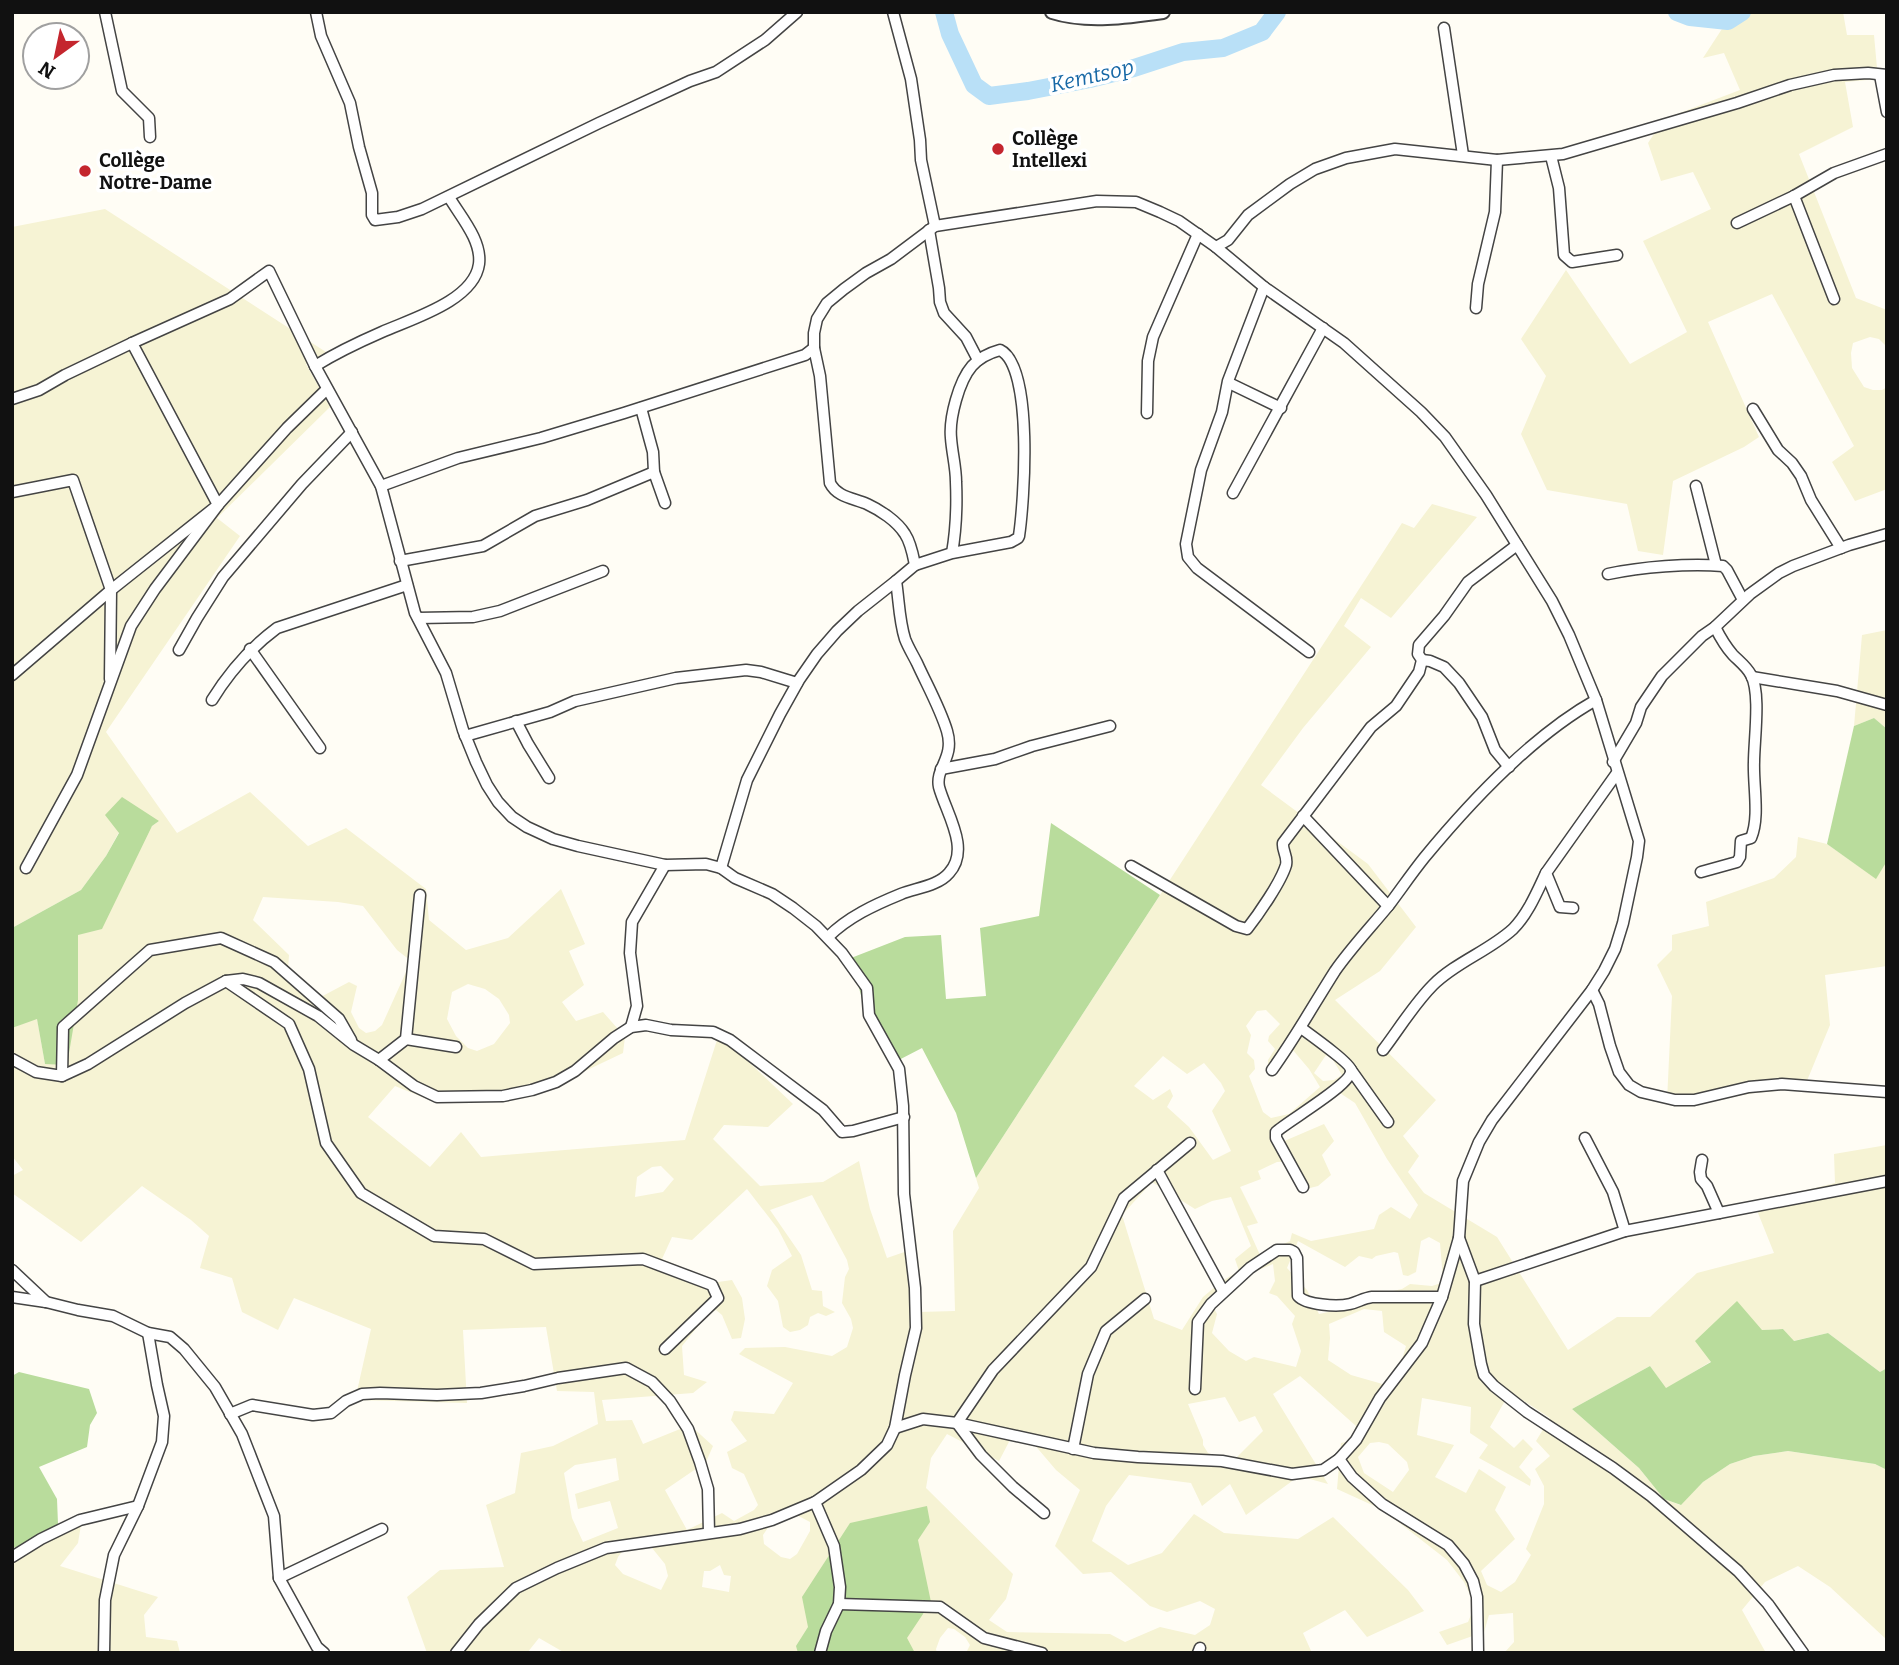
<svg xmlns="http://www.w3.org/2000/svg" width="1899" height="1665" viewBox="0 0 1899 1665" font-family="Bitter,serif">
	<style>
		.farmland { fill: #f6f3d4; fill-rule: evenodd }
		.forest { fill: #b9dc9c }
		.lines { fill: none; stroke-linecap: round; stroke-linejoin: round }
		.river { stroke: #b9e0f7; stroke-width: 18 }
		.minor-casing { stroke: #444; stroke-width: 13 }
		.tertiary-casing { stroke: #444; stroke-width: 16 }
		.minor { stroke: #fff; stroke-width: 10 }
		.tertiary { stroke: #fff; stroke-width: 12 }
		.poi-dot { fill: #c4262e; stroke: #fff; stroke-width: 2.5 }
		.labels { text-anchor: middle; stroke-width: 7; stroke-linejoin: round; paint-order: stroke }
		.poi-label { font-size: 19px; font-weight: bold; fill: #111; stroke: #fff; text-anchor: start }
		.water-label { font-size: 21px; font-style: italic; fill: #1768a6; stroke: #fff }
	</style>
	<rect width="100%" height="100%" fill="#fffdf5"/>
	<g class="farmland">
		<polygon points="1733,12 1843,12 1847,35 1874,35 1878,79 1845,82 1853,127 1799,154 1856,298 1887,310 1887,347 1879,339 1870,337 1853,343 1851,353 1852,368 1864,387 1873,390 1882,390 1887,387 1887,489 1855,501 1832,462 1854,446 1772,294 1708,322 1759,437 1744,447 1673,481 1663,555 1638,551 1627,504 1547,490 1521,434 1546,376 1521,339 1566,270 1630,364 1687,332 1643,241 1711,209 1693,172 1661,181 1648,143 1664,119 1740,90 1724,53 1703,58"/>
		<path d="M 105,209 L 326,352 L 306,364 L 330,407 L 217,518 L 240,536 L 106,732 L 177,833 L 250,792 L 308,846 L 346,828 L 426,889 L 429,920 L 466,950 L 508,938 L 561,889 L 585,944 L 569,951 L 584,985 L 562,1002 L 576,1021 L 603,1012 L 625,1037 L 623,1053 L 543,1091 L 503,1100 L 437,1103 L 395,1086 L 368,1117 L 430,1167 L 461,1132 L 481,1157 L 685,1140 L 717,1040 L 730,1044 L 793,1104 L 768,1127 L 724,1125 L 713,1139 L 760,1186 L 823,1182 L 859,1161 L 870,1209 L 887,1258 L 916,1248 L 919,1312 L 955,1311 L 953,1231 L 979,1188 L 976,1178 L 1402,523 L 1414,528 L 1432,504 L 1477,517 L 1391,618 L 1361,598 L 1344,626 L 1371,647 L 1303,728 L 1261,785 L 1368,864 L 1416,927 L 1380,971 L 1335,1000 L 1436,1100 L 1403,1136 L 1419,1156 L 1408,1172 L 1424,1193 L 1497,1237 L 1568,1350 L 1617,1317 L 1650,1317 L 1697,1273 L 1774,1253 L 1754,1203 L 1835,1183 L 1834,1154 L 1887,1145 L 1887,1368 L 1880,1372 L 1828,1333 L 1793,1341 L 1783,1329 L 1762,1330 L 1666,1389 L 1650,1366 L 1572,1409 L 1639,1468 L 1664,1499 L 1680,1505 L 1703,1482 L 1730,1464 L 1754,1456 L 1788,1451 L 1875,1464 L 1887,1470 L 1887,1640 L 1830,1587 L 1798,1566 L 1765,1582 L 1742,1610 L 1766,1653 L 1504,1653 L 1514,1642 L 1513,1613 L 1489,1615 L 1484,1632 L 1447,1645 L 1439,1632 L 1468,1622 L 1473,1610 L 1471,1597 L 1464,1582 L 1447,1560 L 1383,1510 L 1337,1489 L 1341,1443 L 1350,1441 L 1356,1426 L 1300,1376 L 1273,1394 L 1328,1484 L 1299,1476 L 1246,1515 L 1230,1484 L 1202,1506 L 1191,1483 L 1129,1475 L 1106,1506 L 1092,1541 L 1128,1565 L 1162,1553 L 1194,1514 L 1224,1533 L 1298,1539 L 1333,1517 L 1408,1590 L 1424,1611 L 1367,1637 L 1345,1610 L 1303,1633 L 1312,1653 L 966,1653 L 970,1645 L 965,1637 L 954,1629 L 948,1628 L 940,1638 L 936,1649 L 937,1653 L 565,1653 L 539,1638 L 527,1653 L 427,1653 L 407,1597 L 440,1570 L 504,1567 L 486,1505 L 515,1493 L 521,1453 L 553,1446 L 598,1424 L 594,1392 L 557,1391 L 546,1327 L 463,1330 L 467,1403 L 355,1400 L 371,1329 L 294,1298 L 278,1330 L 242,1312 L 232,1278 L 200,1268 L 209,1236 L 191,1220 L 142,1186 L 81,1242 L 12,1193 L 12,1176 L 23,1170 L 12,1156 L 12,1028 L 37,1018 L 45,1064 L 78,1000 L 78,935 L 152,826 L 159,821 L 119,832 L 106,856 L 81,890 L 12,928 L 12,227 ZM 263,897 L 338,902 L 363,906 L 397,950 L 411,961 L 382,1025 L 375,1031 L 366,1033 L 359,1028 L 351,1012 L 357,986 L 349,982 L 317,999 L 288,969 L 289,955 L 253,920 ZM 468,984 L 485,989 L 499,999 L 509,1015 L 510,1023 L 494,1044 L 477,1051 L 468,1048 L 456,1036 L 447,1019 L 452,992 ZM 1266,1010 L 1280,1024 L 1269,1036 L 1268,1041 L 1275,1049 L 1268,1060 L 1268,1068 L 1292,1049 L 1309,1069 L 1320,1087 L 1289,1114 L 1271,1118 L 1263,1112 L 1249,1076 L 1255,1069 L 1254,1060 L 1247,1053 L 1251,1035 L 1246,1026 L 1257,1011 ZM 1326,1055 L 1333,1060 L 1342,1075 L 1334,1080 L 1323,1081 L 1314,1073 ZM 1163,1056 L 1187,1074 L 1204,1063 L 1221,1083 L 1225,1091 L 1212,1111 L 1231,1151 L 1213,1160 L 1189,1127 L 1167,1107 L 1173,1096 L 1170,1089 L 1153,1100 L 1134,1086 ZM 1340,1093 L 1355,1103 L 1387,1159 L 1418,1205 L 1410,1219 L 1391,1207 L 1379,1215 L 1374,1229 L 1311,1241 L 1292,1233 L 1290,1241 L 1260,1255 L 1247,1226 L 1258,1223 L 1240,1187 L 1261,1179 L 1258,1171 L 1277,1162 L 1293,1161 L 1299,1170 L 1298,1191 L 1318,1186 L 1331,1175 L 1322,1155 L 1334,1141 L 1324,1124 L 1282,1142 L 1277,1125 L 1307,1105 ZM 661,1166 L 674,1179 L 663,1192 L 635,1197 L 637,1177 L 652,1167 ZM 1152,1182 L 1195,1209 L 1212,1201 L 1231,1197 L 1251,1246 L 1235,1259 L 1239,1271 L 1222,1281 L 1203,1297 L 1182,1330 L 1154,1319 L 1122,1215 ZM 747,1189 L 778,1229 L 792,1256 L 772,1270 L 767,1286 L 778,1301 L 783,1327 L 790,1332 L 800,1330 L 808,1325 L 810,1317 L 818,1313 L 826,1316 L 835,1312 L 823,1306 L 822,1291 L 812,1290 L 801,1255 L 770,1210 L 812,1195 L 847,1260 L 849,1269 L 845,1277 L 842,1303 L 851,1319 L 853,1328 L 847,1347 L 832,1356 L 785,1347 L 745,1348 L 739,1354 L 793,1383 L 774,1414 L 734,1411 L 731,1420 L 747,1441 L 727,1452 L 732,1468 L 744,1474 L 758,1505 L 754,1510 L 734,1521 L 722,1513 L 687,1530 L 665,1490 L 706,1462 L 713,1446 L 690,1425 L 643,1444 L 632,1420 L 606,1421 L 602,1400 L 693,1393 L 707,1382 L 684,1375 L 682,1346 L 707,1315 L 716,1310 L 722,1315 L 732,1339 L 741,1338 L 745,1319 L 742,1298 L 732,1280 L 718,1282 L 662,1259 L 672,1237 L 692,1240 ZM 1429,1237 L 1440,1243 L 1443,1279 L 1441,1283 L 1432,1286 L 1410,1284 L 1402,1289 L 1388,1292 L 1372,1295 L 1364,1293 L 1357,1298 L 1339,1302 L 1333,1311 L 1319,1314 L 1307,1290 L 1287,1268 L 1298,1241 L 1345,1267 L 1359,1256 L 1372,1259 L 1376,1256 L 1394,1252 L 1398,1253 L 1403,1275 L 1408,1276 L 1416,1272 L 1421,1241 ZM 1273,1264 L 1275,1281 L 1269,1293 L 1277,1296 L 1295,1316 L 1292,1324 L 1301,1351 L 1296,1367 L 1254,1357 L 1246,1361 L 1229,1351 L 1212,1333 L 1217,1314 L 1208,1297 L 1256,1271 ZM 1364,1309 L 1382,1311 L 1384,1332 L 1406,1346 L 1401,1363 L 1386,1385 L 1351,1375 L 1328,1360 L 1330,1338 L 1329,1324 ZM 1510,1392 L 1550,1418 L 1536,1441 L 1550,1456 L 1535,1469 L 1544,1486 L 1544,1504 L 1526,1549 L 1531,1555 L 1515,1582 L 1501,1592 L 1487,1585 L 1481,1571 L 1515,1539 L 1495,1510 L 1506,1487 L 1479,1469 L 1466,1493 L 1435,1477 L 1454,1445 L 1417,1435 L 1422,1398 L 1471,1407 L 1470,1433 L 1488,1445 L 1479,1458 L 1530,1486 L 1531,1480 L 1519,1467 L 1533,1449 L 1523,1439 L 1514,1448 L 1490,1427 ZM 1225,1397 L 1239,1422 L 1255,1416 L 1263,1431 L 1234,1460 L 1230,1461 L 1208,1453 L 1203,1445 L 1203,1440 L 1188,1404 ZM 947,1434 L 999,1461 L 1010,1440 L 1033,1443 L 1056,1470 L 1080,1490 L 1055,1546 L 1083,1574 L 1111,1572 L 1150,1606 L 1167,1612 L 1200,1601 L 1215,1609 L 1210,1625 L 1195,1635 L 1160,1627 L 1125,1642 L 1110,1634 L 1007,1632 L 989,1620 L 1006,1599 L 1013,1574 L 926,1488 L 931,1458 ZM 1379,1442 L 1388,1444 L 1407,1462 L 1409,1470 L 1393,1492 L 1364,1473 L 1358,1457 L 1370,1443 ZM 616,1458 L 619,1480 L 575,1494 L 578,1509 L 610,1501 L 618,1528 L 583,1542 L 572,1518 L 564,1473 L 575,1465 ZM 787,1510 L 810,1522 L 810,1531 L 797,1554 L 790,1559 L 781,1557 L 764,1544 L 763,1535 L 778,1513 ZM 635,1542 L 652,1548 L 665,1564 L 668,1576 L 661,1590 L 623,1574 L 615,1565 L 618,1557 L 627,1545 ZM 720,1565 L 724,1575 L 731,1576 L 729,1592 L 702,1587 L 704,1571 L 710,1571 Z"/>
		<polygon points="1887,630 1887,729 1874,718 1854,726 1862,635"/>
		<polygon points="1798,837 1827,844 1876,878 1887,861 1887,966 1825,975 1830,1025 1804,1088 1755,1093 1687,1104 1667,1101 1672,996 1657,965 1672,950 1672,935 1709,926 1706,902 1774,878 1796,857"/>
		<polygon points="82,1519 78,1543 60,1566 158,1597 144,1615 146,1637 177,1641 180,1653 12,1653 12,1548 21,1546 58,1524"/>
	</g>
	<g class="forest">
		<polygon points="1874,718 1887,729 1887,861 1876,879 1827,844 1854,726"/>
		<polygon points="122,797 159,821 152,826 102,929 78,935 78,1000 67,1065 45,1064 37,1019 12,1028 12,928 81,890 106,856 119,833 105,815"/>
		<polygon points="1051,823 1160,895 976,1178 956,1113 922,1048 893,1063 866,1014 851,958 905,937 941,935 946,999 986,996 980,928 1039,916"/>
		<polygon points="1737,1301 1762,1330 1783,1329 1794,1341 1828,1333 1880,1372 1887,1368 1887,1470 1875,1464 1788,1451 1754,1456 1730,1464 1703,1482 1681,1505 1664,1499 1639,1468 1572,1409 1650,1366 1666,1388 1711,1362 1695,1341"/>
		<polygon points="19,1372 89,1389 97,1413 90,1425 87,1447 39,1467 57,1499 58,1524 21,1546 12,1548 12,1376"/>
		<polygon points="927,1506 930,1522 918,1540 931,1602 907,1638 915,1653 798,1653 796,1646 808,1627 802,1597 850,1523"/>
	</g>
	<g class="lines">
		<g class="river">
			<polyline points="944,12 950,34 974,85 989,96 1028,91 1090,79 1134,68 1183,52 1223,48 1262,32 1277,12"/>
			<polyline points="1677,12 1690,17 1728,21 1742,12"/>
		</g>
		<defs>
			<g id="minor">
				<polyline points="105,12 122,91 149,118 150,137"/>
				<polyline points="316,12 321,36 350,103 359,147 372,193 372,215 375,220 398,217 422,209 599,123 690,81 716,72 765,40 797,12"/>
				<polyline points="893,12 911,79 920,140 921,160 935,226"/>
				<polyline points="1444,28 1463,155"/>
				<polyline points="1880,75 1887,112"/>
				<polyline points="1551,156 1559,188 1564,255 1572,262 1617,255"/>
				<polyline points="1794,196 1834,299"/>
				<polyline points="1737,223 1794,196 1834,173 1887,154"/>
				<polyline points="929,230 939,288 940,302 944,313 966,337 978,360"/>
				<polyline points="1216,247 1228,240 1248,215 1290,184 1315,169 1346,158 1395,149 1497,160 1563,154 1737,103 1790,85 1834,75 1868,73 1887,75"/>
				<polyline points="1264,287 1228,381 1222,412 1201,470 1186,544 1188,557 1197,568 1309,652"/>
				<polyline points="1476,308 1478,284 1495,212 1497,160"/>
				<path d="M 315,366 C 336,353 359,342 382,332 C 411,319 474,301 479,264 C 482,240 460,216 449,197"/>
				<polyline points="1229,383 1281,408"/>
				<polyline points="12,399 39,390 65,375 132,343 230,299 269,271 315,366 381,486 415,613 446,673 463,730 476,762 487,785 498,802 512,817 527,827 553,839 578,846 665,865 706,864 721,868 735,878 772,894 793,908 816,926 842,953 867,988 869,1015 899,1069 903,1106 904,1194 915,1288 916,1328 905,1375 895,1428 887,1445 861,1470 815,1502 772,1520 740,1529 606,1548 557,1568 516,1588 479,1624 456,1653"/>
				<polyline points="641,408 653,452 654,472 665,503"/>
				<polyline points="1753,409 1778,450 1792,463 1801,476 1811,500 1841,548"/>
				<polyline points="1147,413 1148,361 1153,337 1198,234"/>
				<polyline points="381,486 458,458 541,438 624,413 805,355 814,348"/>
				<polyline points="1696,486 1716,565"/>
				<polyline points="12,492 73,480 111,590 110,679"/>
				<polyline points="1233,493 1323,328"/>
				<polyline points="400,561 483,546 535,516 587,500 654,472"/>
				<path d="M 915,565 L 952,553 L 1011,542 L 1018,538 L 1019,536 C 1024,502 1034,366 1000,350 C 989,353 980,357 972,366 C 959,381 949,418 951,438 C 952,453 956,467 956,482 C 957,505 956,530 952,553"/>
				<path d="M 1608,574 C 1641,567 1689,563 1723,566 L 1727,570 L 1743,600"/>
				<polyline points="418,618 473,617 500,611 603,571"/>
				<polyline points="250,649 320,748"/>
				<polyline points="179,650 197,618 223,577 302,484 352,432"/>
				<polyline points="1422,660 1430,661 1444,667 1459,683 1482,717 1495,750 1509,767"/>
				<polyline points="12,675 111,590 218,505 132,343"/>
				<polyline points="1752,677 1837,691 1887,705"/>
				<path d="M 212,700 C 230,671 250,648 277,628 L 407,585"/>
				<polyline points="516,721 528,744 549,778"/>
				<polyline points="465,736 550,712 575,701 676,678 746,670 761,672 797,683"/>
				<polyline points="1613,762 1636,723 1641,707 1662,676 1702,636 1715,627 1750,594 1779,573 1793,566 1849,545 1887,534"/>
				<polyline points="941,769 995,759 1032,746 1110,726"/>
				<polyline points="1303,816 1388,906"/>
				<path d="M 1131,866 L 1236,926 L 1247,929 C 1258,915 1281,882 1286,865 C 1288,856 1282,851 1283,843 L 1371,727 L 1396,706 L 1419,672 L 1422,660 L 1418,654 L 1419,645 L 1444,616 L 1468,582 L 1517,545"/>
				<polyline points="26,868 77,775 131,626 155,589 218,505 287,428 327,389"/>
				<polyline points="721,868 747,780 780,714 799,680 817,654 837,631 858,611 896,581"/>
				<path d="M 1701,872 L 1737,862 L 1740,857 L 1741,841 L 1751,838 C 1760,817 1753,785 1754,762 C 1754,740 1761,693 1751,675 C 1747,667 1739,661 1733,655 C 1725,646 1720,637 1715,627"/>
				<polyline points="1573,908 1560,907 1546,873 1617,773"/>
				<path d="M 828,937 C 848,917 874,905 901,894 C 916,888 938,886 949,873 C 971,849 946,813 939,787 C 935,768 955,758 947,731 C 940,708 927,685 917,663 C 913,655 908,647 905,639 C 899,620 899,600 896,581 L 915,565 C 913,555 911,543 905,534 C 897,521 880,510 867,504 C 853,498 837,497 830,483 L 820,376 L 814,348 L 814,333 L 817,319 L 827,303 L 844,289 L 866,273 L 891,259 L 935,226 L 1097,201 L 1136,202 L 1160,212 L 1179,221 L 1216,247 L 1264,287 L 1344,343 L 1421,412 L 1445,437 L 1486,495 L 1552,601 L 1569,635 L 1596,700 L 1639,841 L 1637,857 L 1623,923 L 1615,949 L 1604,971 L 1592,990 L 1492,1120 L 1479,1142 L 1463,1181 L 1459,1238 L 1442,1297 L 1422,1343 L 1380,1398 L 1356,1440 L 1339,1459 L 1323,1470 L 1292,1474 L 1222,1461 L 1138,1457 L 1094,1453 L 957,1423 L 923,1419 L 895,1428"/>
				<polyline points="226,981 289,1024 309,1069 326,1143 361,1193 434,1236 484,1239 534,1264 643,1259 712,1285 718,1298 665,1349"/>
				<polyline points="1592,990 1599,1004 1610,1046 1619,1072 1629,1085 1641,1092 1675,1100 1694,1100 1749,1087 1782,1084 1887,1092"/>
				<polyline points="631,1027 637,1006 630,953 632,922 665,865"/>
				<path d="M 1301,1028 C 1309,1034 1350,1063 1351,1070 C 1353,1084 1286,1122 1276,1132 L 1276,1138 L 1303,1187"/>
				<polyline points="406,1039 456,1047"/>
				<path d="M 1383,1050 C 1399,1029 1414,1004 1433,985 C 1456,962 1489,951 1513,929 C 1528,914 1537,892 1546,873"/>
				<polyline points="12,1059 36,1072 62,1076 88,1064 185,1003 226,981 243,979 259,983 318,1016 354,1045 379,1060 414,1086 437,1097 503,1096 532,1090 556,1082 575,1071 614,1038 631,1027 646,1025 671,1030 713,1032 730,1040 823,1110 842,1132 853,1131 904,1117"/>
				<polyline points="379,1060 406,1039 420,895"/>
				<path d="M 1272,1070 C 1295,1038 1314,1004 1335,971 C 1351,948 1371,927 1389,905 C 1401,889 1412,873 1424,858 C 1471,801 1532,736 1596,700"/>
				<polyline points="1351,1070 1388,1122"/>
				<polyline points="62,1076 63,1027 150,950 221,938 274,962 339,1019 351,1040"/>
				<polyline points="1585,1138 1613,1192 1625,1231"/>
				<polyline points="1702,1160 1700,1172 1701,1179 1707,1186 1719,1213"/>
				<polyline points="1157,1170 1223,1291"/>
				<polyline points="1459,1238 1475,1281 1474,1324 1481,1364 1484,1375 1494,1386 1527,1412 1613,1468 1651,1496 1738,1571 1768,1604 1803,1653"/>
				<polyline points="12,1270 46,1302 78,1310 113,1316 148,1333 170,1337 184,1349 215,1387 242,1434 274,1516 279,1578 317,1647 324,1653"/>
				<polyline points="1475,1281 1625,1231 1887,1181"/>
				<polyline points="12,1297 46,1302"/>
				<path d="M 1195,1389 L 1198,1322 L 1211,1304 L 1250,1268 L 1277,1250 L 1290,1250 L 1294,1252 L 1297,1258 L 1298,1296 C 1306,1305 1337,1307 1350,1304 C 1358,1302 1364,1298 1372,1297 L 1442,1297"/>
				<polyline points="230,1414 252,1405 313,1415 331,1413 346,1401 362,1394 380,1393 437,1395 481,1393 524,1386 558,1378 626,1368 652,1382 670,1401 688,1429 700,1462 708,1489 709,1533"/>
				<polyline points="1073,1449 1088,1374 1106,1331 1145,1299"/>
				<polyline points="1339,1459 1352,1477 1382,1504 1448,1545 1464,1564 1473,1581 1477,1597 1478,1653"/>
				<polyline points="815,1502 834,1546 840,1587 839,1604 826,1631 820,1653"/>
				<polyline points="1044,1513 1013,1487 981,1455 957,1423 993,1370 1091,1267 1124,1198 1190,1143"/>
				<polyline points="12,1557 41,1539 80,1520 138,1506"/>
				<polyline points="279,1578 382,1529"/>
				<polyline points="839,1604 940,1607 984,1638 1042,1653"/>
				<polyline points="104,1653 105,1600 114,1555 138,1506 162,1442 164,1416 157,1385 148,1333"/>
				<polyline points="1198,1653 1200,1648"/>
			</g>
			<path id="tertiary" d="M 1052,12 C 1086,23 1128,17 1163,12"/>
		</defs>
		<use href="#minor" class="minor-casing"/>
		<use href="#tertiary" class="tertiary-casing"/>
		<use href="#minor" class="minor"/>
		<use href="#tertiary" class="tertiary"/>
	</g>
	<g class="poi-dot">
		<circle cx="998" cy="149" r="7"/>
		<circle cx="85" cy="171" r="7"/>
	</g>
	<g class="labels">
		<g class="poi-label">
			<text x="1012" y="145">Collège<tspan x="1012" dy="22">Intellexi</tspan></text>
			<text x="99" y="167">Collège<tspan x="99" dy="22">Notre-Dame</tspan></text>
		</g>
		<g class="water-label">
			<text transform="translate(1092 76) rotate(-13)" y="7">Kemtsop</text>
		</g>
	</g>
	<rect width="1899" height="1665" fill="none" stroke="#111111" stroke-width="28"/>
	<g transform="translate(56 56) rotate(213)"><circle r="33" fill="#ffffff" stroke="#a0a0a0" stroke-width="2"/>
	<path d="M0-5L12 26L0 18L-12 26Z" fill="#c4262e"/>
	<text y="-10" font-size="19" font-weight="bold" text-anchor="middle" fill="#111111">N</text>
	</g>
</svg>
